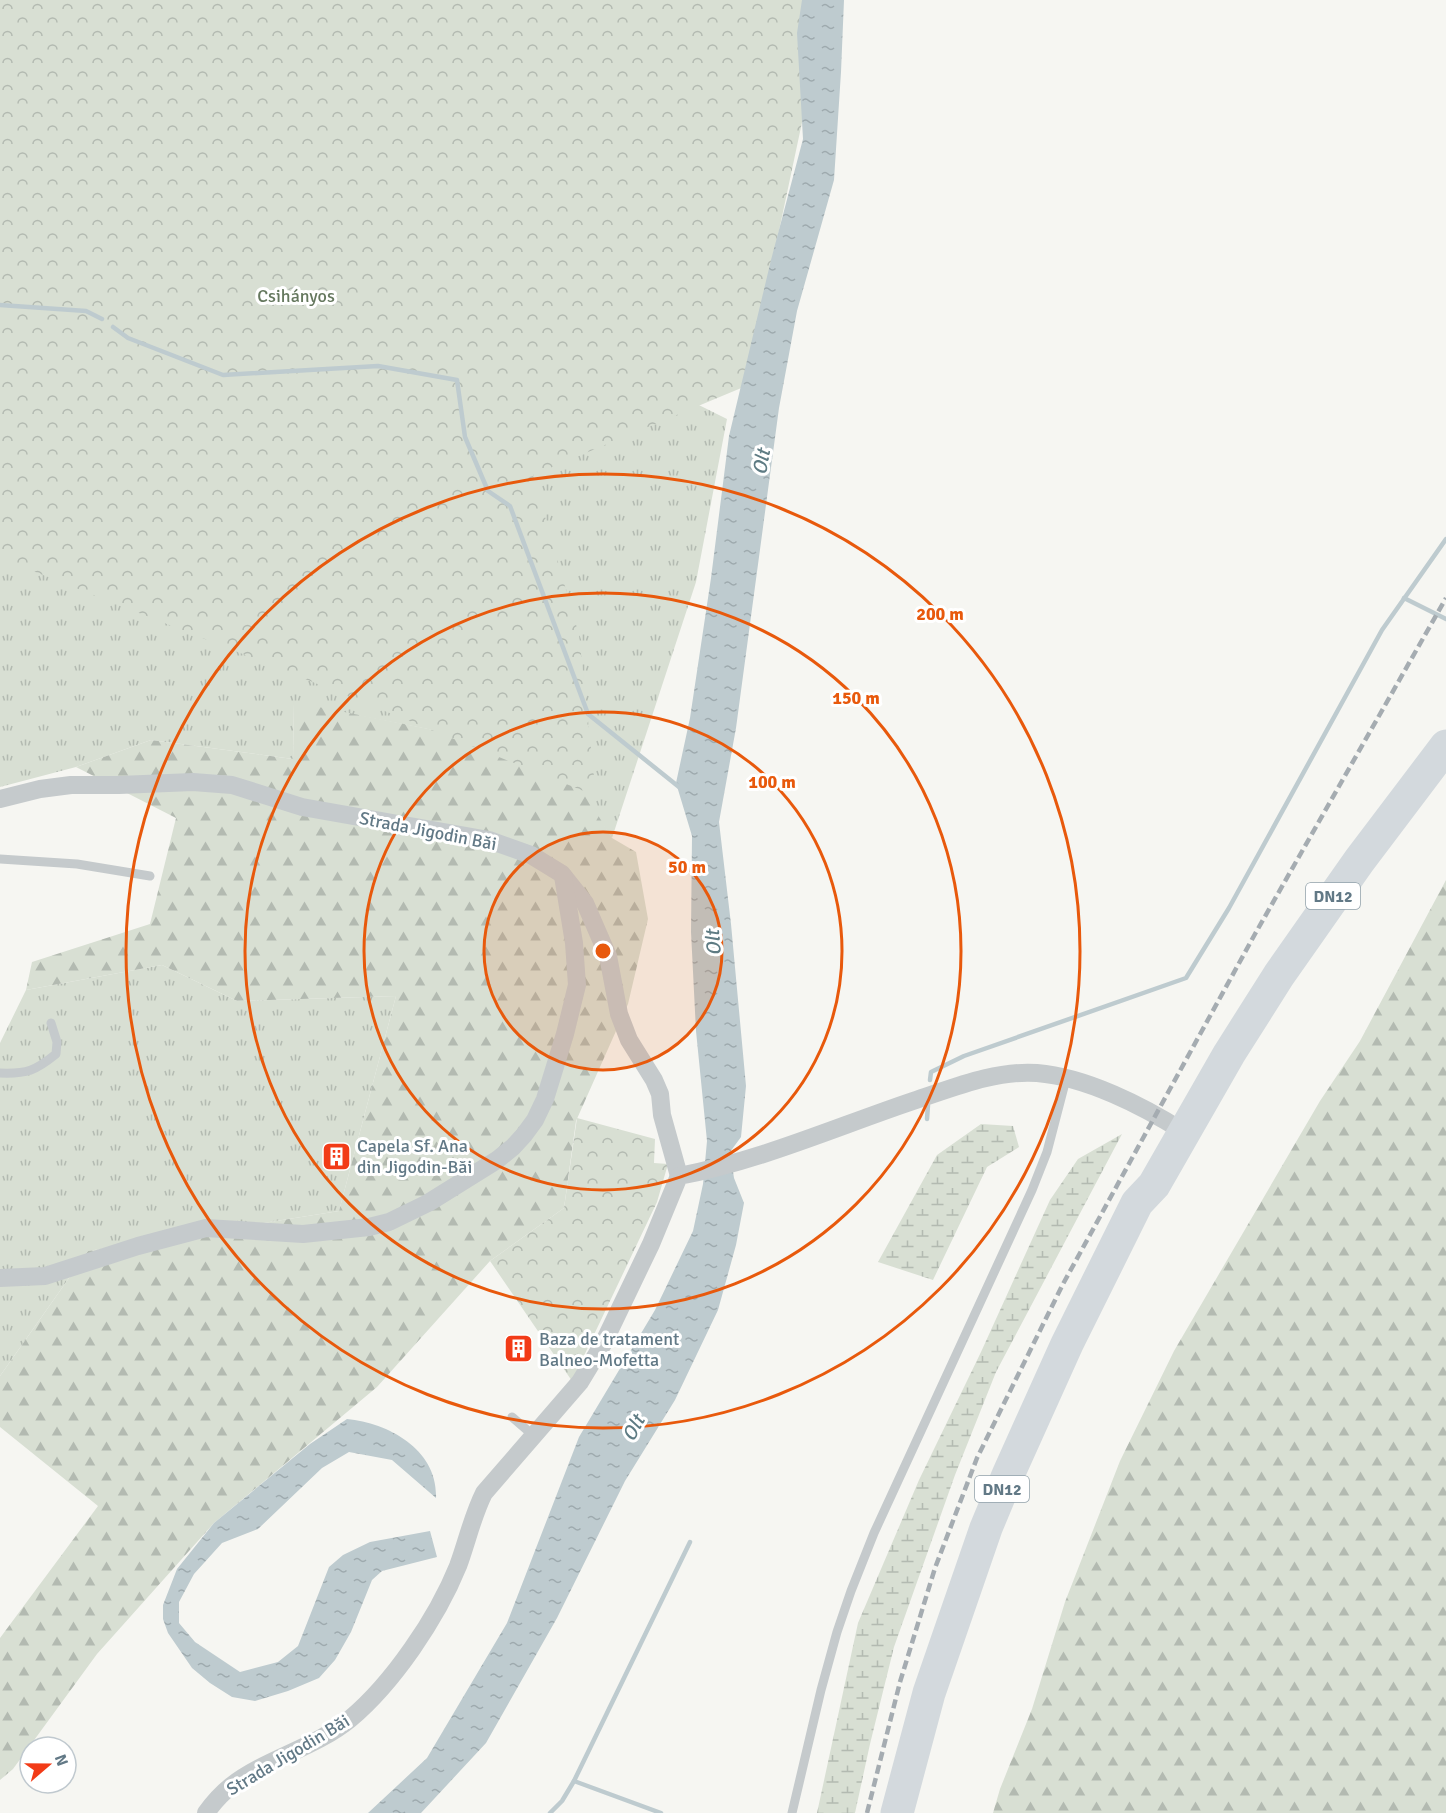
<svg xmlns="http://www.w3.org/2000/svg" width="1446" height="1813" viewBox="0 0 1446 1813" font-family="Signika,sans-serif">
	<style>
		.grass { fill: url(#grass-tufts) }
		.forest { fill: url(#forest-firs) }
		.wetland { fill: url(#wetland-marsh) }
		.park { fill: url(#park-crowns) }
		.water { fill: url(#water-ripples) }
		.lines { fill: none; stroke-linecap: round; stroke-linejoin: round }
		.stream { stroke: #becbcf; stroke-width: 4.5 }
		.lane { stroke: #c5cacc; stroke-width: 9 }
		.street { stroke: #c5cacc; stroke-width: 18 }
		.highway { stroke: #d3d9dd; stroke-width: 33 }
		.rail { stroke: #a5acb1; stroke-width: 4.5; stroke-dasharray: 9 4.5; stroke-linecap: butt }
		.ring { fill: none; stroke: #e8590c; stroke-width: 3 }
		.labels { text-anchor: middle; stroke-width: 6; stroke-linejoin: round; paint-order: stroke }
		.shield { fill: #fff; stroke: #91a1aa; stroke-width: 1.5 }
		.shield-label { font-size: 16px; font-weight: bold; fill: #627986 }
		.park-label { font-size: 18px; fill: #65785e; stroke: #fff }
		.street-label { font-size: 18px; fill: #627986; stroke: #fff }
		.poi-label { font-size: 18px; fill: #627986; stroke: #fff; text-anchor: start }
		.water-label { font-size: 20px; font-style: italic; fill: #5e7b83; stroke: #fff }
		.centre { fill: #e8590c; stroke: #fff; stroke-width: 3 }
		.ring-label { font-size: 18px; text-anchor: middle; font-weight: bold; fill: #e8590c; stroke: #fff; stroke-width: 6; stroke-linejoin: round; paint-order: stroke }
	</style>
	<defs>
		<pattern id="grass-tufts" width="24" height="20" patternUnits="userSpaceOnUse" patternTransform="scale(1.5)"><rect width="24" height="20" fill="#d8dfd3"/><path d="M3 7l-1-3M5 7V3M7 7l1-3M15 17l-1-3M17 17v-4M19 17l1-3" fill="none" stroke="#b3bab1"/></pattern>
		<pattern id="forest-firs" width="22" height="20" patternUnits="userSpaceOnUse" patternTransform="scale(1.5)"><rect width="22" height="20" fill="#d8dfd3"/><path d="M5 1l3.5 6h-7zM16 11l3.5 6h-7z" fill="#b3bab1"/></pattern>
		<pattern id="wetland-marsh" width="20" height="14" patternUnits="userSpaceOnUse" patternTransform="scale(1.5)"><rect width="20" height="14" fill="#d8dfd3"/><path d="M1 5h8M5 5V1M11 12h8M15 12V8" fill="none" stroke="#b3bab1"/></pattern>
		<pattern id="park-crowns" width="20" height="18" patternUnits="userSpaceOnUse" patternTransform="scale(1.5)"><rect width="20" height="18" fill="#d8dfd3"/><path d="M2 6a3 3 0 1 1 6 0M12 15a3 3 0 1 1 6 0" fill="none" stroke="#b3bab1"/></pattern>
		<pattern id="water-ripples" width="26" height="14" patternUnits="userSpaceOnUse" patternTransform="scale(1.5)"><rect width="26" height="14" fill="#becbcf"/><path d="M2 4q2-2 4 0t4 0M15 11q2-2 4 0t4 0" fill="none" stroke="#9eaaae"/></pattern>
	</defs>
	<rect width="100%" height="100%" fill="#f6f6f2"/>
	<g class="grass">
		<polygon points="0,285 473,293 727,419 696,582 612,838 552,749 459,735 294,703 293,759 151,740 76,767 0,787"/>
		<polygon points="162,965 237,1001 396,996 339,1211 88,1251 0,1376 0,1043 26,990"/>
	</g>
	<g class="forest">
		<polygon points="443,564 612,838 636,852 648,919 628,1004 576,1121 564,1208 490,1261 377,1387 214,1523 97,1654 13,1769 0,1780 0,1638 98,1506 0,1427 0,1376 88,1251 339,1211 396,996 237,1001 162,965 26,990 32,962 150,924 176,818 76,767 151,740 293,759 294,702 459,735"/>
		<polygon points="1446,880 1446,1813 993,1813 1000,1789 1032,1709 1065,1602 1120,1461 1174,1351 1320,1101 1360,1041"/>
	</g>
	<g class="wetland">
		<polygon points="981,1124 1013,1126 1019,1147 987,1167 933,1280 878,1262 937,1155"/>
		<polygon points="1122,1134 996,1372 955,1475 894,1647 870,1744 855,1813 817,1813 858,1623 919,1480 981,1352 1050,1200 1078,1159"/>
	</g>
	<g class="park">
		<polygon points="0,0 828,0 746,386 533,475 579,635 596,796 258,660 0,558"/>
		<polygon points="577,1118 655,1139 654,1163 668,1164 657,1202 572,1381 490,1261 564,1208"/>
	</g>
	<g class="water">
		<polygon points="802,0 844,0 841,72 834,180 797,311 779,408 736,728 719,822 731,924 746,1086 741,1137 730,1152 734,1178 744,1203 736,1245 718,1310 675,1400 625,1481 557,1618 486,1743 421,1813 368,1813 427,1758 507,1623 579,1437 655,1310 693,1231 703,1184 707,1141 696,1031 691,932 692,836 676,783 690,718 711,578 729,436 771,260 803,139 797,33"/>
		<path d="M 347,1419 C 389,1423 438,1450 436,1498 L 392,1460 L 349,1452 L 322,1468 L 258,1529 L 222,1543 L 194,1574 L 179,1602 L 179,1623 L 195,1642 L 240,1672 L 278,1662 L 298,1646 L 329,1567 L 343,1555 L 370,1542 L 430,1531 L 437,1557 L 382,1571 L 372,1580 L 351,1632 L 335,1660 L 319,1678 L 288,1691 L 255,1701 L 232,1697 L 210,1683 L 192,1668 L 168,1633 L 163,1619 L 163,1605 L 177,1569 L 214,1523 L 310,1444 Z"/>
	</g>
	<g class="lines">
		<g class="stream">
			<polyline points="0,305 86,311 102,319"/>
			<polyline points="113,327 128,338 223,375 378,366 457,380 465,437 488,491 510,506 588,714 679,787"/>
			<polyline points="1404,598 1446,619"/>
			<polyline points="930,1080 931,1072 964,1056 1186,978 1229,908 1382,630 1446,539"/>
			<polyline points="927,1119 928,1105"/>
			<polyline points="574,1781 661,1813"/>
			<polyline points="550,1813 562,1801 574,1781 690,1542"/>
		</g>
		<g class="lane">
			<polyline points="0,859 77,864 150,876"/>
			<path d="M 0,1073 C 27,1074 35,1071 56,1054 L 57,1042 L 51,1023"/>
			<polyline points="512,1417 534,1436"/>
			<polyline points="792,1813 821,1690 837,1632 851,1591 874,1533 1032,1190 1047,1152 1066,1079"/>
		</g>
		<g class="street">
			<polyline points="0,799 40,789 71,785 119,785 193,782 232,785 302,807 489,840 531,855 562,874 585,903 608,956 619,1014 629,1040 654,1080 660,1094 662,1115 679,1176"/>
			<polyline points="0,1278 45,1276 138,1246 206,1228 303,1234 369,1227 389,1222 428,1203 497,1160 513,1147 524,1135 535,1120 545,1099 565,1034 577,985 574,943 563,876"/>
			<path d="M 206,1813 C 213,1803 221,1794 231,1786 C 265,1759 315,1748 350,1719 C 393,1683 437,1618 458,1566 C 467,1542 472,1517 484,1493 L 580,1382 L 603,1344 L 651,1244 L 679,1176 C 759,1161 836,1127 913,1101 C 953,1088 995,1070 1037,1073 C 1086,1077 1143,1106 1184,1132"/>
		</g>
		<polyline class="highway" points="897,1813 929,1693 986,1528 1008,1475 1067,1344 1137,1203 1154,1185 1229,1054 1279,975 1359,861 1446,746"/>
		<polyline class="rail" points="867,1813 900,1682 935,1568 977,1458 1063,1284 1255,934 1446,598"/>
	</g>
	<circle cx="603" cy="951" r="119" fill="#e8590c" fill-opacity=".12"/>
	<g class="ring">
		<circle cx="603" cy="951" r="119"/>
		<circle cx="603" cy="951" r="239"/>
		<circle cx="603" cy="951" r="358"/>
		<circle cx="603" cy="951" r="477"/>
	</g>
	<defs>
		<symbol id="building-square" viewBox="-11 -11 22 22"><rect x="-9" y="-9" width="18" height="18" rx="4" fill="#f23b17" stroke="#fff"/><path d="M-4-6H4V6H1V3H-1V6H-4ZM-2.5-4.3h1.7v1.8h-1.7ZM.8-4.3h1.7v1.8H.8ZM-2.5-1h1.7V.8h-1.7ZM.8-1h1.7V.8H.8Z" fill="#fff"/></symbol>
	</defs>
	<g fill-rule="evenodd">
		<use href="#building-square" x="320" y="1140" width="33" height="33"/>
		<use href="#building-square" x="502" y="1332" width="33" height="33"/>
	</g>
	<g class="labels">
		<g class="shield">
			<rect x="1306" y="883" width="54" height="26" rx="4.5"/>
			<rect x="975" y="1476" width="54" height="26" rx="4.5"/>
		</g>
		<g class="shield-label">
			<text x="1333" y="902">DN12</text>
			<text x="1002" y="1495">DN12</text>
		</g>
		<g class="park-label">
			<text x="296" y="302">Csihányos</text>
		</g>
		<g class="street-label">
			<text transform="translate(428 831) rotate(11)" y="6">Strada Jigodin Băi</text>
			<text transform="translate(288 1755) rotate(-31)" y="6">Strada Jigodin Băi</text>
		</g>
		<g class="poi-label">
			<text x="357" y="1152">Capela Sf. Ana<tspan x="357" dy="21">din Jigodin-Băi</tspan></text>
			<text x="539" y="1345">Baza de tratament<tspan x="539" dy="21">Balneo-Mofetta</tspan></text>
		</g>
		<g class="water-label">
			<text transform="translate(761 462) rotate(-80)" y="7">Olt</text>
			<text transform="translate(713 943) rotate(-95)" y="7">Olt</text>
			<text transform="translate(633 1428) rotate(-62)" y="7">Olt</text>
		</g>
	</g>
	<circle cx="603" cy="951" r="9" class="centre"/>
	<g class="ring-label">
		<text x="940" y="620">200 m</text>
		<text x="856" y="704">150 m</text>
		<text x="772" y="788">100 m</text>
		<text x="687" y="873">50 m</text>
	</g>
	<g transform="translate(48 1765) rotate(70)"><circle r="28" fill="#ffffff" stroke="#c0c9cf" stroke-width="1.5"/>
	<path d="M0-4.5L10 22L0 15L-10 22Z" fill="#f23b17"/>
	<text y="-9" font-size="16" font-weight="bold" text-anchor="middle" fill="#627986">N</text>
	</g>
</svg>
